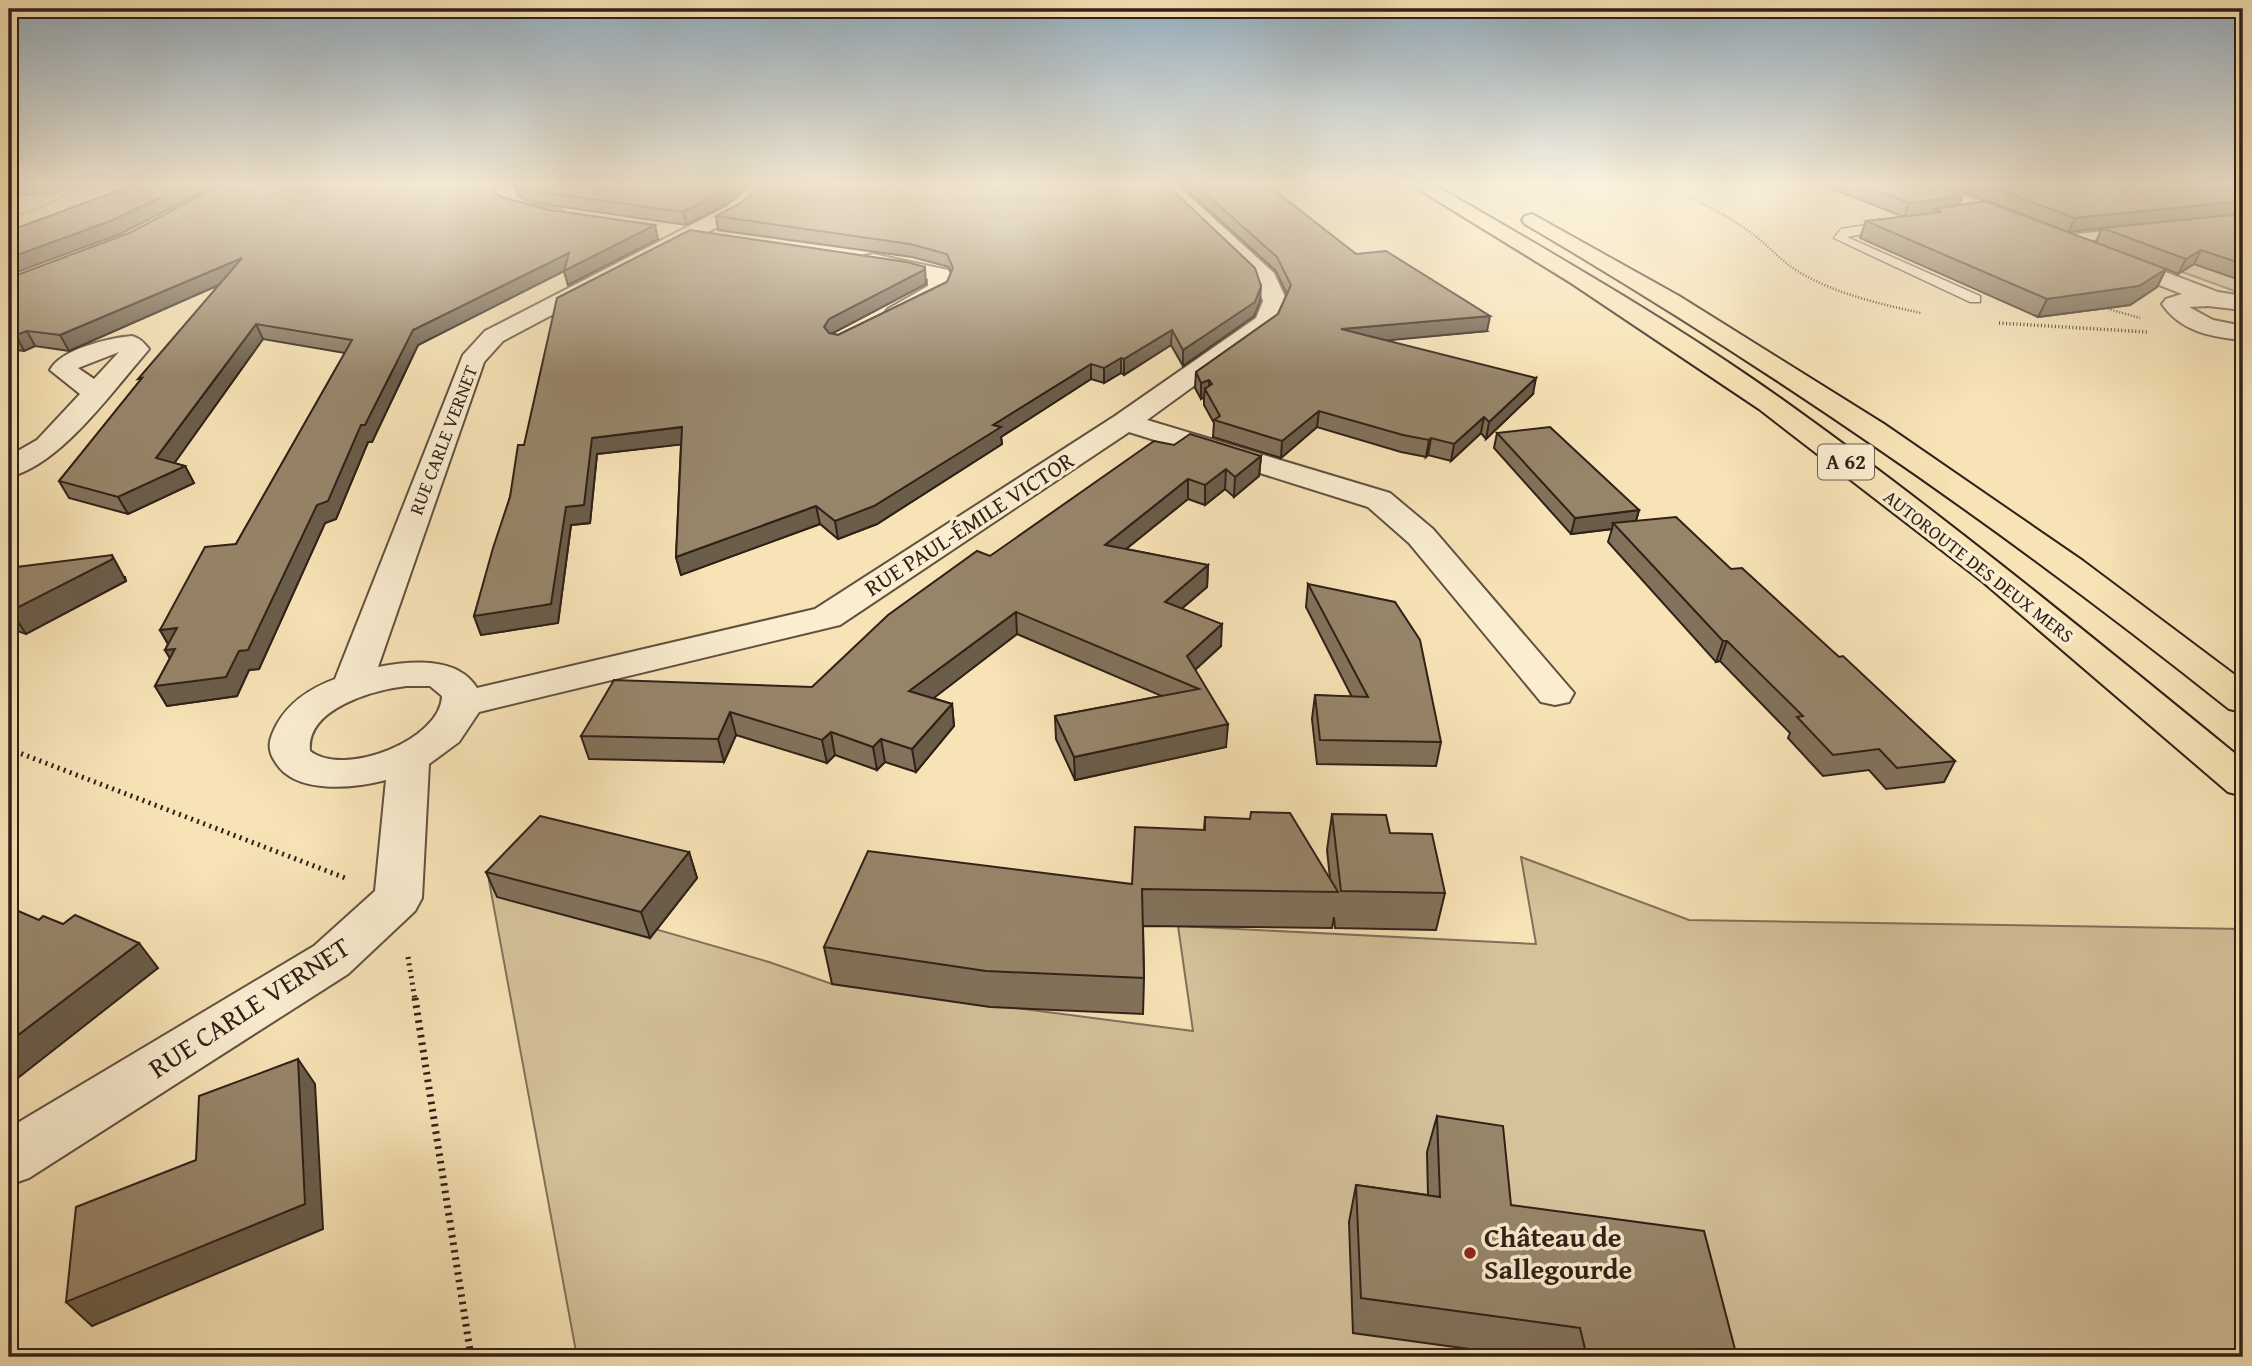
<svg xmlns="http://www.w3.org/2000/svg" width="2252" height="1366" viewBox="0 0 2252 1366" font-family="'Gentium Book Plus',serif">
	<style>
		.green { fill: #d5c29b; stroke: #82715a; stroke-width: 2 }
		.water { fill: #b3a180; stroke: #7f6d56; stroke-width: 2 }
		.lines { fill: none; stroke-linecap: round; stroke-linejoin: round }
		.lane-casing { stroke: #625140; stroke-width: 3 }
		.street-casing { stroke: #625140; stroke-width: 4 }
		.highway-casing { stroke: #302018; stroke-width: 4 }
		.path-far3 { stroke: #302018; stroke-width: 2.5; stroke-dasharray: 1 2; stroke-linecap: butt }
		.path-far2 { stroke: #302018; stroke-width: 3.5; stroke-dasharray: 1 2.5; stroke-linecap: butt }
		.path-far1 { stroke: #302018; stroke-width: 5; stroke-dasharray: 2 4.5; stroke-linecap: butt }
		.path { stroke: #302018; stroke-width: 7; stroke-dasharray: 2.5 5; stroke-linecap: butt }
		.lane { fill: #faedd0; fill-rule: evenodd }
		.street { fill: #faedd0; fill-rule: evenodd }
		.highway { fill: #f7e3b6; fill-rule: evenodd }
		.wall { fill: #82725b; stroke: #302018; stroke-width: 2 }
		.shaded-wall { fill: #6a5d4a; stroke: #302018; stroke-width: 2 }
		.building { fill: #97856a; stroke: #302018; stroke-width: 2 }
		.poi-dot { fill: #8f2418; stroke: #faedd0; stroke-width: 2.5 }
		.labels { text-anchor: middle; stroke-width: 7; stroke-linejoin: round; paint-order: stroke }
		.far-street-label { font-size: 19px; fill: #302018; stroke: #faedd0 }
		.shield { fill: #faedd0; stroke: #6d5e4f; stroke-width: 2 }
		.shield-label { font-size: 21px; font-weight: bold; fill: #302018 }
		.street-label { font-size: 23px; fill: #302018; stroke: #faedd0 }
		.near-street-label { font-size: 28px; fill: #302018; stroke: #faedd0 }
		.near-poi-label { font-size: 28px; font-weight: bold; fill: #302018; stroke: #faedd0; text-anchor: start }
	</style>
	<rect width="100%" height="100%" fill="#f7e3b6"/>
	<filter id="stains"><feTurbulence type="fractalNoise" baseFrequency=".00286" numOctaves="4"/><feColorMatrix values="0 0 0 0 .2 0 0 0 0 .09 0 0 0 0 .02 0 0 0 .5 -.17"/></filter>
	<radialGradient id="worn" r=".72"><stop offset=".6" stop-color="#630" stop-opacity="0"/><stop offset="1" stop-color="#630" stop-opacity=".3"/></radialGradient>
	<g class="green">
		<polygon points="2243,233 2243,294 2116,248"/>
		<polygon points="1521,857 1689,920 2243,929 2243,1357 577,1357 489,881 769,962 832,984 1193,1031 1178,926 1536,944"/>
	</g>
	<polygon class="water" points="9,184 82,184 53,194 9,195"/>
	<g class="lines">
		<defs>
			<g id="lane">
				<polygon points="1891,221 1897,225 1895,228 1847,237 1980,296 1980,302 1970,302 1834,238 1841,229"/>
				<polygon points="2129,229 2133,230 2133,236 2063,243 2057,239 2063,235"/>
			</g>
			<g id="street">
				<path d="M 497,184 L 515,184 L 516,197 L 535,206 L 561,210 L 564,214 L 561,218 C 548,221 504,214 497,201 C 495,197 497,189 497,184 Z"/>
				<path d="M 754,184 L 775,184 L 742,214 L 503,341 L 484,362 L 378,667 C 411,661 457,656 477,688 L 815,609 L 1115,416 L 1256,318 L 1263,301 L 1256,281 L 1156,184 L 1176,184 L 1274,273 L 1287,301 L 1275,327 L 1147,420 L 1390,493 L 1433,529 L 1574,693 L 1569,702 L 1555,705 L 1541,702 L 1409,543 L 1368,507 L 1129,432 L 840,625 L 479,712 L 459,742 L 429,764 L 422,898 L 415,911 L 348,974 L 29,1178 L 9,1185 L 9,1128 L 314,946 L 375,891 L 386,780 C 355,788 296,795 276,763 C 266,749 269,739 277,724 C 290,701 311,688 335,679 L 463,355 L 485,331 L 728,206 ZM 406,686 L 430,686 L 442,696 C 441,740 344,778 310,751 C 306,708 374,690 406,686 Z"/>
				<polygon points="1909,184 1936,184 2025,218 2028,222 2025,226 2011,226 1911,188"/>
				<path d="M 2113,252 L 2218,292 L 2243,296 L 2243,310 L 2208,306 L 2189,307 L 2213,320 L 2243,326 L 2243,340 C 2212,337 2181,332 2162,304 L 2166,299 L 2182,294 L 2105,264 L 2102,259 L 2105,254 Z"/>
				<path d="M 873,254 L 948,270 C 953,277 952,287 947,294 L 904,319 L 888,319 L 884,314 L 888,309 L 928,286 L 928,279 L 865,266 L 862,261 L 865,256 Z"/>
				<path d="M 132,336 C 141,339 143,342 149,349 L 145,354 C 111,393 60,465 9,477 L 9,456 L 37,440 L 80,394 L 50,370 C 61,349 109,338 132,336 ZM 119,352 L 94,379 L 78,368 Z"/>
			</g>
			<g id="highway">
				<path d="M 1410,184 L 1433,184 C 1550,252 1670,320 1780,398 C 1940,512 2091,636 2243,760 L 2243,796 L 2228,792 L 1983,582 L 1759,409 L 1571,283 Z"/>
				<path d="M 1532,214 L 1679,296 L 1884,424 L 2083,561 L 2243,681 L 2243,712 L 2229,709 C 2005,530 1772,369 1525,224 L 1522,220 L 1525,216 Z"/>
			</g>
		</defs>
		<use href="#lane" class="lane-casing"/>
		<use href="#street" class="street-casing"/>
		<use href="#highway" class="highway-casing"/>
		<g class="path-far3">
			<path d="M 1659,184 C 1692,198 1725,213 1754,235 C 1770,247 1782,262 1799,272 C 1836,294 1880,304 1921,313"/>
			<polyline points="9,218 47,205 90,184"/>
			<polyline points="2102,307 2140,318"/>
		</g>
		<polyline class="path-far2" points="1999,323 2147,332"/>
		<g class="path-far1">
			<polyline points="9,749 348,879"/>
			<polyline points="408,957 415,1000"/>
		</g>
		<polyline class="path" points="415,998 471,1357"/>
		<use href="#lane" class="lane"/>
		<use href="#street" class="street"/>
		<use href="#highway" class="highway"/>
	</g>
	<g class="wall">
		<polygon points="494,184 494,191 501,197 658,239 568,285 564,271 418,345 372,442 368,442 336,519 325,523 259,669 249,670 237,696 167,706 155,686 170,658 165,650 168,644 160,630 236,544 345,353 263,339 174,463 185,466 194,483 128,514 69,498 59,481 219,285 69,351 35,346 24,351 9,349 9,278"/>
		<polygon points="515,184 749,184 727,204 686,225 536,203 519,195"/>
		<polygon points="1180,184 1266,184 1356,254 1487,331 1385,340 1533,394 1486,439 1481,433 1451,461 1428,455 1426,457 1401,452 1317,427 1281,458 1213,437 1214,423 1204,405 1204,397 1201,399 1195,388 1196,372 1278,314 1287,294 1276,271"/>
		<polygon points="1820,184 1933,184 1962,196 1959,205 2096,242 2102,228 2238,214 2068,232 1944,184 2243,184 2243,281 2194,264 2178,274 2166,269 2157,287 2130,305 2038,317 1860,238 1866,221 1932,214 1932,213 1904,217"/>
		<polygon points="741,203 1260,301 1254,316 1183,366 1171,345 1124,375 1121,373 1104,383 1091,379 1001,437 1002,444 877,524 838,539 820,524 681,575 676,557 681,444 597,454 590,523 571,525 558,623 481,635 474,616 510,497 524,445 926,281 926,284 831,334 838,335 947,282 951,273 949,267 912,257 718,230 716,216"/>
		<polygon points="1497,433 1639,510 1636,521 1731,569 1839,657 1955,761 1944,782 1886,789 1869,770 1823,776 1788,738 1790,733 1720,661 1716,662 1608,542 1612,529 1571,534 1494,448"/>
		<polygon points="1174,445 1261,456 1259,476 1234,497 1225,489 1205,505 1188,499 1126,549 1208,565 1207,587 1182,608 1221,646 1195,670 1226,747 1075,780 1056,739 1055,716 1162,696 1017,634 933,698 952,704 954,726 916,772 885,762 877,770 835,755 827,763 736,735 724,762 589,759 581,736 812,687 990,556"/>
		<polygon points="9,568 125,577 126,581 26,634 9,628"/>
		<polygon points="1308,584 1441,742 1436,766 1317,764 1312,719 1315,695 1352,697 1306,607"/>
		<polygon points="1332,814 1390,833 1445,893 1436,930 1335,928 1334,917 1332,928 1143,926 1144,978 1143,1014 990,1007 832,984 824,947 1132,884 1204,830 1205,817 1330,878 1327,850"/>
		<polygon points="689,852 697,878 650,938 497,897 486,872"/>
		<polygon points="1437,1116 1511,1205 1737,1357 1527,1357 1353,1333 1349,1222 1356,1185 1428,1195 1427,1152"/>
	</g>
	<g class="shaded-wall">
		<polygon points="188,184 219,184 120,234 9,275 9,258"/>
		<polygon points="490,184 494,184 494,200 490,188"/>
		<polygon points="732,184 749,184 727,204 686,225 683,212"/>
		<polygon points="1962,196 1957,209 1934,209 1932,213 1904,217 1909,203"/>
		<polygon points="2243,201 2243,204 2238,214 2068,232 2075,218"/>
		<polygon points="655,225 658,239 568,285 564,271 418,345 372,442 368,442 336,519 325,523 259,669 249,670 237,696 167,706 155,686 317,505 413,330 569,253"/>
		<polygon points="2201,250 2194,264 2178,274 2186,259"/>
		<polygon points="242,258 248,272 69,351 60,335"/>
		<polygon points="925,267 926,284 831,334 827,342 824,327 829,319"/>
		<polygon points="2166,269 2157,287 2130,305 2038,317 2047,299"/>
		<polygon points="1261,286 1260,301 1254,316 1183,366 1183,350"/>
		<polygon points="1490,316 1487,331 1339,345 1341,329"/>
		<polygon points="256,324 263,339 166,475 185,466 194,483 128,514 118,497 156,458"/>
		<polygon points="1172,330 1171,345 1124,375 1124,359"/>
		<polygon points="27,331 35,346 24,351 16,335"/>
		<polygon points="1121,358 1121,373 1104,383 1104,368"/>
		<polygon points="1091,364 1091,379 1001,437 1002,444 877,524 838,539 835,521 993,425"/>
		<polygon points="1536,378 1533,394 1486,439 1489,422"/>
		<polygon points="1209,380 1209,396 1205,389 1204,397 1201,399 1201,383"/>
		<polygon points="1319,411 1317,427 1281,458 1282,441"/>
		<polygon points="1484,417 1481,433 1451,461 1454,444"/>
		<polygon points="682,427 686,444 597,454 590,523 571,525 558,623 481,635 474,616 566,507 592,438"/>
		<polygon points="1431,438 1428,455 1426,457 1429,440"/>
		<polygon points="1261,456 1259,476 1234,497 1235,477"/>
		<polygon points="1226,469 1225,489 1205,505 1205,485"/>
		<polygon points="1188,479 1188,499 1105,566 1105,545"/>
		<polygon points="816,506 820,524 681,575 676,557"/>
		<polygon points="1639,510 1634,527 1613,523 1612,529 1571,534 1575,518"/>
		<polygon points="112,555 126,581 26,634 11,611"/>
		<polygon points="1208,565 1207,587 1165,623 1165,602"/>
		<polygon points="1016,612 1017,634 913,714 909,691"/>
		<polygon points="1222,624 1221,646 1186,678 1187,656"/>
		<polygon points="177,628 176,669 165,650 171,649 160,630"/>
		<polygon points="1723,641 1727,641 1720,661 1716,662"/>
		<polygon points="952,704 954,726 916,772 912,749"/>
		<polygon points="730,712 736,735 724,762 718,739"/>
		<polygon points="1228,724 1226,747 1075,780 1074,757"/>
		<polygon points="831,732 835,755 827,763 822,740"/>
		<polygon points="881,739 885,762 877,770 873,747"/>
		<polygon points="689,852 697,878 650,938 641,912"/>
		<polygon points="139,943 158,968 9,1085 9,1042"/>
		<polygon points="298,1059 315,1084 323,1229 92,1326 66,1302"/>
	</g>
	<g class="building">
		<polygon points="136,184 188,184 113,220 9,258 9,231"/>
		<polygon points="223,184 490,184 490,188 501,197 544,209 655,225 564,271 569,253 413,330 365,425 361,425 328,501 317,505 248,650 239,651 226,677 155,686 175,649 165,650 177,628 160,630 205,547 236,544 352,340 256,324 156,458 185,466 118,497 59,481 142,378 138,379 242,258 60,335 27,331 16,335 9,335 9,278 129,233"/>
		<polygon points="518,184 732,184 724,191 683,212 532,191"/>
		<polygon points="763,184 1166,184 1255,268 1261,286 1255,302 1183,350 1172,330 1124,359 1121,358 1104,368 1091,364 993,425 1001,427 874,506 835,521 816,506 676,557 682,427 592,438 584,505 566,507 551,604 474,616 493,548 510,497 518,445 524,445 557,298 690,230 907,262 925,267 924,270 829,319 824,327 829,333 838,335 947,282 953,268 947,254 910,244 716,216 741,203"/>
		<polygon points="1195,184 1266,184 1356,254 1386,251 1490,316 1341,329 1536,378 1489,422 1484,417 1454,444 1431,438 1429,440 1403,435 1319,411 1282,441 1214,420 1220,416 1205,389 1212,384 1209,380 1201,383 1196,372 1278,314 1291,285 1277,257"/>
		<polygon points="1858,184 1933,184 1962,196 1909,203"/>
		<polygon points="1983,184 2243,184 2243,201 2075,218"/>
		<polygon points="1985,201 2166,269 2139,286 2047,299 1866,221 1942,212 1934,209"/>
		<polygon points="2243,214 2243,264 2201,250 2186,259 2102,228"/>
		<polygon points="1550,427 1639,510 1575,518 1497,433"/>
		<polygon points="1190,434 1261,456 1235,477 1226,469 1205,485 1188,479 1105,545 1208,565 1165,602 1222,624 1187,656 1228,724 1074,757 1055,716 1199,689 1016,612 909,691 952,704 912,749 881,739 873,747 831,732 822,740 730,712 718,739 581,736 614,680 812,687 888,615 977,551 990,556 1154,441 1174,445"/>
		<polygon points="1676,517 1731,569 1742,568 1839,657 1843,656 1955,761 1897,768 1879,749 1833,755 1797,717 1803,716 1727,641 1723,641 1613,523"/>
		<polygon points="112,555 113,559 11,611 9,611 9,568"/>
		<polygon points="1308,584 1395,602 1420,640 1441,742 1320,740 1315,695 1368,697"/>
		<polygon points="1251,812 1290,813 1338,892 1142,889 1144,978 986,971 824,947 868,851 1132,884 1135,827 1205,830 1205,817 1250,819"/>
		<polygon points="1332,814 1386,815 1390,833 1432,834 1445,893 1341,891"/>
		<polygon points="540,816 689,852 641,912 486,872"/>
		<polygon points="9,907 39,920 43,916 63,924 75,915 139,943 9,1042"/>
		<polygon points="298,1059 305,1204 66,1302 76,1207 196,1160 199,1096"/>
		<polygon points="1437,1116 1503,1126 1511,1205 1704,1231 1737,1357 1587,1357 1580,1328 1361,1298 1356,1185 1440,1197"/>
	</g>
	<linearGradient id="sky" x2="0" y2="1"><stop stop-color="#93acbe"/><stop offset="0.49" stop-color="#fbf2de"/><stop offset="1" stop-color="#fbf2de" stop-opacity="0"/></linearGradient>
	<rect width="2252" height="376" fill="url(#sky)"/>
	<circle class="poi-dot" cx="1470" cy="1253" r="7"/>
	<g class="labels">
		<g class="far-street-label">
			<text transform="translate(443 440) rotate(-69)" y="7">RUE CARLE VERNET</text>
			<text transform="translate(1979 566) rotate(38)" y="7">AUTOROUTE DES DEUX MERS</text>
		</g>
		<rect class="shield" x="1818" y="444.5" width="56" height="35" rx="5"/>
		<g class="shield-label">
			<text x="1846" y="469">A 62</text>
		</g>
		<g class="street-label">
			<text transform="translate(969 524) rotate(-33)" y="8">RUE PAUL-ÉMILE VICTOR</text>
		</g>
		<g class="near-street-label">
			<text transform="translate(249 1007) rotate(-33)" y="10">RUE CARLE VERNET</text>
		</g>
		<g class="near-poi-label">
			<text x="1484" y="1247">Château de<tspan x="1484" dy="32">Sallegourde</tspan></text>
		</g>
	</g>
	<rect width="2252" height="1366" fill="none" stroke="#f7e3b6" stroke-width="35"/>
	<rect x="10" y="10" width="2231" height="1345" fill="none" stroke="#302018" stroke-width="3.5"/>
	<rect x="18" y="18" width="2217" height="1331" fill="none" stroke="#302018" stroke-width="2"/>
	<rect width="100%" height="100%" filter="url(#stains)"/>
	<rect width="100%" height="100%" fill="url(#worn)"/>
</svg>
